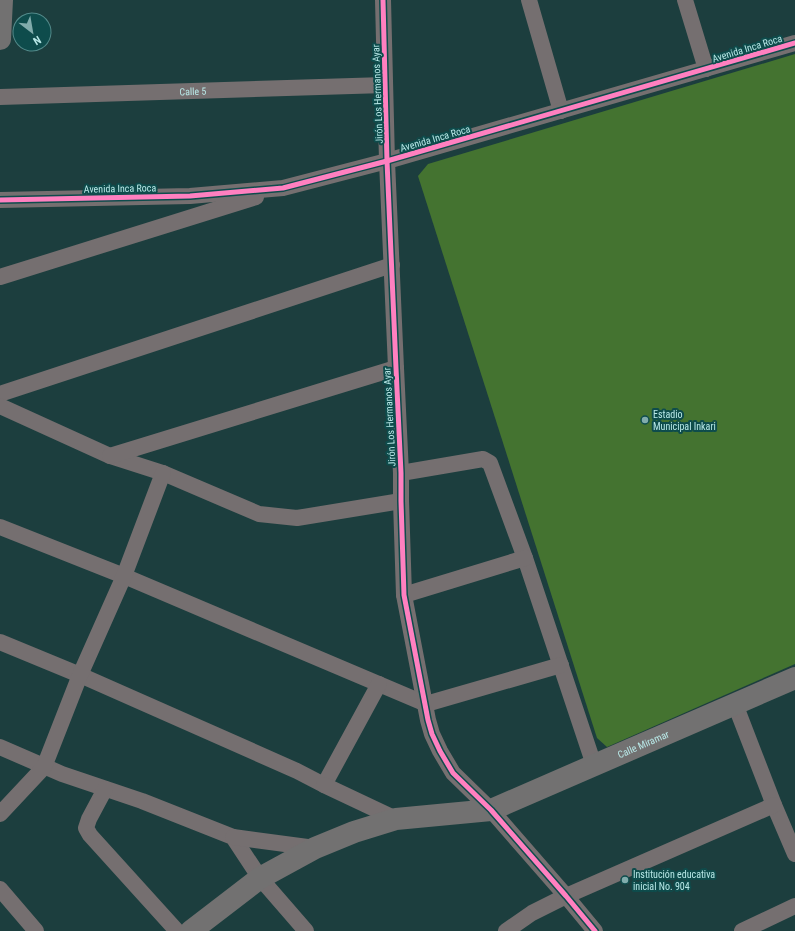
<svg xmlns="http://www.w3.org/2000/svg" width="795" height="931" viewBox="0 0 795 931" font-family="'Roboto Condensed',sans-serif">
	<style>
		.green { fill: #447330 }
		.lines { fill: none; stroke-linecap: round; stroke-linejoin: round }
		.street { stroke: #756f70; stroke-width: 16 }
		.secondary { stroke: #727171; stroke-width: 22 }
		.cycleway-casing { stroke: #0e4c4c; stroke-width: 8 }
		.cycleway { stroke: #ff80c0; stroke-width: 5 }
		.poi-dot { fill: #81acac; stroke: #0e4c4c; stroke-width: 1.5 }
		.labels { text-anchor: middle; stroke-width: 4; stroke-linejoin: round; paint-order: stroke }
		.street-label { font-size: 10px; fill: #b8e8e7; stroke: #0e4c4c }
		.poi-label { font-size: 10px; fill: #b8e8e7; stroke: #0e4c4c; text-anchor: start }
	</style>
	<rect width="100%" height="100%" fill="#1c3e3e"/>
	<polygon class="green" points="795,54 795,664 607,747 597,738 418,176 428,164"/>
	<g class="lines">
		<g class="street">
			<polyline points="383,0 387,161 396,368 401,473 401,501 404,595 428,720 432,734 440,751 453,773 491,810 566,896 595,931"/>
			<polyline points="529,0 561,111"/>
			<polyline points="685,0 706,69"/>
			<path id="s1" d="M 0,97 L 385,85"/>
			<polyline points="0,200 190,196 283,188 387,161 795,43"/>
			<polyline points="0,277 256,197"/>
			<polyline points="0,394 392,265"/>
			<polyline points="0,406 110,456 163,473 259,514 297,518 401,501"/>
			<polyline points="110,456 396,368"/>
			<polyline points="401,473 483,459 490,463 525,558 594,765"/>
			<polyline points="0,527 124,576 426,704 561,665"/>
			<polyline points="404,595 525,558"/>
			<polyline points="0,642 80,675 297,771 324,785 379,684"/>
			<polyline points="735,704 774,805 795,854"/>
			<polyline points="0,747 62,774 142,801 233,837 260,878 306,931"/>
			<polyline points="324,785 396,819"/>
			<polyline points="105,789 89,819 86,828 90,835 177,931"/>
			<polyline points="0,814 44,767 80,675 124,576 163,473"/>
			<polyline points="233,837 315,848"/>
			<polyline points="0,889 36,931"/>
			<polyline points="506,931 532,913 566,896 774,805"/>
			<polyline points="742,931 795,906"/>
		</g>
		<g class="secondary">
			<polyline points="0,39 2,0"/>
			<path id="s2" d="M 191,931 L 260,878 L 315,848 L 354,832 L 396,819 L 491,810 L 795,678"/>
		</g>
		<defs>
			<g id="cycleway">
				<polyline points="383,0 387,161 396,368 401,473 401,501 404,595 428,720 432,734 440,751 453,773 491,810 566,896 595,931"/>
				<polyline points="0,200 190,196 283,188 387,161 795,43"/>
			</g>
		</defs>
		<use href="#cycleway" class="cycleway-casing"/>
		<use href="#cycleway" class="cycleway"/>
	</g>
	<g class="poi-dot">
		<circle cx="645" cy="420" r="4"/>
		<circle cx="625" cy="880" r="4"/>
	</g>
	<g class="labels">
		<g class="street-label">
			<text transform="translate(747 48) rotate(-17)" y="4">Avenida Inca Roca</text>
			<text dy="4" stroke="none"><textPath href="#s1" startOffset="193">Calle 5</textPath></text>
			<text transform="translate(377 94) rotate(-92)" y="4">Jirón Los Hermanos Ayar</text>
			<text transform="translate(435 138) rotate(-16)" y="4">Avenida Inca Roca</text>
			<text transform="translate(120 188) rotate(-1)" y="4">Avenida Inca Roca</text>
			<text transform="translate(389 417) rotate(-93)" y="4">Jirón Los Hermanos Ayar</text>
			<text dy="4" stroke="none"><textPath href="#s2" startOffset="497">Calle Miramar</textPath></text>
		</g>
		<g class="poi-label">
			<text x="653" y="418">Estadio<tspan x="653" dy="12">Municipal Inkari</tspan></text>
			<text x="633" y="878">Institución educativa<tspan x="633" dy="12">inicial No. 904</tspan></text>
		</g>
	</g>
	<g transform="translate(32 32) rotate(149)"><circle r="19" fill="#0e4c4c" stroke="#528a8a"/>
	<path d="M0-3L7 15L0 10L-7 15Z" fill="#81acac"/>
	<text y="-6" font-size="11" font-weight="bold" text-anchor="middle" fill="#b8e8e7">N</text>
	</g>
</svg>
